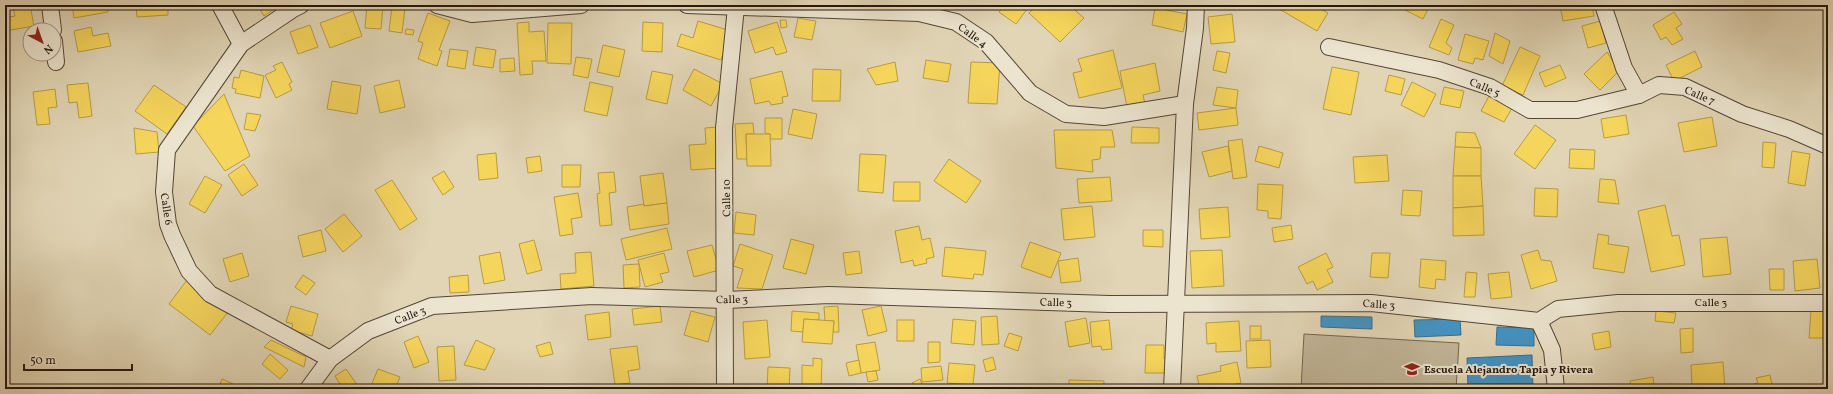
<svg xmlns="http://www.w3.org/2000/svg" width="1833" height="394" viewBox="0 0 1833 394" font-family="Vollkorn,serif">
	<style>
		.green { fill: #c1b598; stroke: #726652 }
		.homes { fill: #f6d55c; stroke: #b79c44 }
		.schools { fill: #4393c3; stroke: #3a6e8c }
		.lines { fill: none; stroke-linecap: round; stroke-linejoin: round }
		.minor-casing { stroke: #534637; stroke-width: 18 }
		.minor { stroke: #ece4cf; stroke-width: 16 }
		.labels { text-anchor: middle; stroke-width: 4; stroke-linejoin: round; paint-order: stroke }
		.street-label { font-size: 11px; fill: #24160d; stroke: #ece4cf }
		.poi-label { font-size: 11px; font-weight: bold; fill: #24160d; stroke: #ece4cf; text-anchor: start }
	</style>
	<rect width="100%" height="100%" fill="#e1d5b5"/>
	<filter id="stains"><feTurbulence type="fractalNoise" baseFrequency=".005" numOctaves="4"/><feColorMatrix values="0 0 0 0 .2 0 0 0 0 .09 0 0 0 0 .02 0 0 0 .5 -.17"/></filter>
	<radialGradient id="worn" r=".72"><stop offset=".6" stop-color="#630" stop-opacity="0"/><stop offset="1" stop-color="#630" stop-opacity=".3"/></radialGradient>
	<polygon class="green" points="1304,334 1459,343 1456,389 1301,389"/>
	<g class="homes">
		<polygon points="30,5 34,26 5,31 5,18 15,16 13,8"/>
		<polygon points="72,5 106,5 108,12 74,18"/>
		<polygon points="136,5 168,5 168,15 137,17"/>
		<polygon points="257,5 280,5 264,16"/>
		<polygon points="367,5 383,5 381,29 365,28"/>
		<polygon points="960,5 984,5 984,9"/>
		<polygon points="1004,5 1030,5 1016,24 999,12"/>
		<polygon points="1037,5 1069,5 1084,18 1060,42 1029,13"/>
		<polygon points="1275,5 1313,5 1328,13 1317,31 1274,6"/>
		<polygon points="1407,5 1430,5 1423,19 1405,10"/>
		<polygon points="1560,5 1592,5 1594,16 1563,21"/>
		<polygon points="392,6 405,8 402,33 389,31"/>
		<polygon points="1155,8 1187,14 1183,32 1152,25"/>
		<polygon points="353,11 362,36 330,48 320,23"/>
		<polygon points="1674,12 1682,24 1676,28 1683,39 1672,45 1666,37 1661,40 1653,25"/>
		<polygon points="428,13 450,21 439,50 442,51 437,66 418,59 423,43 418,41"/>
		<polygon points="1232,14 1235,42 1211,44 1208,17"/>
		<polygon points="798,18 816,21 812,40 794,37"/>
		<polygon points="1441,19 1454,25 1446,43 1452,48 1449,55 1429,47"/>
		<polygon points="780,20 786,20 787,27 781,28"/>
		<polygon points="698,21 731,31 721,60 677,46 681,34 693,38"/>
		<polygon points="1600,21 1606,43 1588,48 1582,26"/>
		<polygon points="529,22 529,32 544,31 546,61 532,61 533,74 520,75 517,23"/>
		<polygon points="643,22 663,23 662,52 642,51"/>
		<polygon points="777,22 787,52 776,55 773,47 755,53 748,31"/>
		<polygon points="548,23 572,23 571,64 547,63"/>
		<polygon points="310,25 318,47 298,54 290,32"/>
		<polygon points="91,27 93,36 108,33 111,46 78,52 74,31"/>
		<polygon points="406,29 414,30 413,35 405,34"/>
		<polygon points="1495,33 1510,41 1503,64 1489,56"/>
		<polygon points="1465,34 1489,41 1483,60 1475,58 1473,64 1458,60"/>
		<polygon points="603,45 625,50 619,77 597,72"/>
		<polygon points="476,47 496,50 493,68 473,65"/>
		<polygon points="1520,47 1540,56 1523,95 1502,86"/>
		<polygon points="450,49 468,51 465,69 447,66"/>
		<polygon points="1113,50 1122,88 1079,98 1073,73 1082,71 1078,59"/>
		<polygon points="1217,51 1230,53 1226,73 1213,70"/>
		<polygon points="1695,51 1702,67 1674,81 1666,65"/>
		<polygon points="1607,52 1619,71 1600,90 1584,74"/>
		<polygon points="576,57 592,59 588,78 573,75"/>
		<polygon points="514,58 515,71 500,72 500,59"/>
		<polygon points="926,60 951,64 948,82 923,78"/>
		<polygon points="282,62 292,82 289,84 292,90 276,98 265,75 276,70 273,66"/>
		<polygon points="895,62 898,81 876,85 867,69"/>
		<polygon points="971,62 1000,63 997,104 968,103"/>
		<polygon points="1155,63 1160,91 1143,95 1145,104 1127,107 1120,71"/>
		<polygon points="1560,65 1566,78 1545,87 1539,73"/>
		<polygon points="1332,67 1359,72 1351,115 1323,109"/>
		<polygon points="694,69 723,84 711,106 683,90"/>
		<polygon points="813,69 841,70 840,101 812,101"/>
		<polygon points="241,70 264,76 260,98 235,93 236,89 232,88 234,77 239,78"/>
		<polygon points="652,71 673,75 667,104 646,99"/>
		<polygon points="782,71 788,96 782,97 783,103 771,105 769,101 755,104 750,79"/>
		<polygon points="1389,75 1405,79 1401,95 1385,91"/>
		<polygon points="399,80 405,107 380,113 374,86"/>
		<polygon points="332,81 361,86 357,114 327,109"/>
		<polygon points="590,82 613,87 607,116 584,111"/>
		<polygon points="1412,82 1436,94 1424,117 1401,105"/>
		<polygon points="88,83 92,116 79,118 77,102 69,103 67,85"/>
		<polygon points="154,85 186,107 167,134 135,111"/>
		<polygon points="1217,87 1238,90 1236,108 1213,105"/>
		<polygon points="1444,87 1464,91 1460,108 1440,104"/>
		<polygon points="55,89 57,107 48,108 50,124 37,125 33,92"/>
		<polygon points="224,94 250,156 225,171 193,126"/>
		<polygon points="1489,96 1512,108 1504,122 1481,111"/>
		<polygon points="1236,108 1238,125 1199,130 1197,113"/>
		<polygon points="793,109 817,114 812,139 788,134"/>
		<polygon points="247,113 261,115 255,131 244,129"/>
		<polygon points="1626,115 1629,134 1604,138 1601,119"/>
		<polygon points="1712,117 1717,146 1684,152 1678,123"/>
		<polygon points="765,118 782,118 782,139 770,139 770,134 765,133"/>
		<polygon points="753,123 754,134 746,134 747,159 737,159 735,124"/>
		<polygon points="1535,125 1556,140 1535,169 1514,154"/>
		<polygon points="717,127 720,168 691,170 689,145 706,144 705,128"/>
		<polygon points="1132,127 1159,128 1159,143 1131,143"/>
		<polygon points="134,128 157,132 159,152 136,154"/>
		<polygon points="1054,130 1112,130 1115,147 1101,147 1100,159 1092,160 1093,172 1056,168"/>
		<polygon points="1456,132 1475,133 1481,148 1455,147"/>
		<polygon points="746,134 770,134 771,166 747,166"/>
		<polygon points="1242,139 1247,177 1233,179 1228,141"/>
		<polygon points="1763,142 1776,143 1774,168 1762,167"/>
		<polygon points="1228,146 1232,171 1209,177 1202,152"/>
		<polygon points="1259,146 1283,153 1279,168 1255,161"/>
		<polygon points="1455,147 1481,148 1481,176 1453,176"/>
		<polygon points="1570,149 1595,150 1594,169 1569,168"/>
		<polygon points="1792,151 1810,154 1805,186 1788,183"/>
		<polygon points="496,153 498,178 479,180 477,155"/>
		<polygon points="860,154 886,155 883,193 858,191"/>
		<polygon points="1387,155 1389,181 1355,183 1353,157"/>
		<polygon points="540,156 542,171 528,173 526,158"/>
		<polygon points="949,159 981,181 966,203 934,181"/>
		<polygon points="244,164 258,185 242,196 228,175"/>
		<polygon points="562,165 581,165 580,187 562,187"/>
		<polygon points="444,171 454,187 443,195 432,178"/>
		<polygon points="614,172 616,192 609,193 612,225 600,226 597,194 600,193 598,173"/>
		<polygon points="663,173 667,203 644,206 640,176"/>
		<polygon points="205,176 222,185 205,213 189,204"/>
		<polygon points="1453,176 1481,176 1483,206 1453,208"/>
		<polygon points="1110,177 1112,201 1079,203 1077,179"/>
		<polygon points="1600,179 1615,180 1619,204 1598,202"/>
		<polygon points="392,180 417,219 400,230 375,190"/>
		<polygon points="894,182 920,182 920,201 893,201"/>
		<polygon points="1258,184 1283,185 1281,219 1268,218 1268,211 1257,210"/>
		<polygon points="1535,188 1558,189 1557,217 1534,216"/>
		<polygon points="1403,190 1422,191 1420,216 1401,215"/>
		<polygon points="578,193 582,217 571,219 573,234 560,236 554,197"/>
		<polygon points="667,203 669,224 630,230 627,207 644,204 644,206"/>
		<polygon points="1665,205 1672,236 1679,235 1685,265 1651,272 1638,211"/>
		<polygon points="1092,206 1095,237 1064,240 1061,209"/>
		<polygon points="1483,206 1484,235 1453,236 1453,208"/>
		<polygon points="1228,207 1230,237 1201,239 1199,209"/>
		<polygon points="736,212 756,215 754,235 734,233"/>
		<polygon points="344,214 362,236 343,252 325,229"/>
		<polygon points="1291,225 1293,239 1274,242 1272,228"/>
		<polygon points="919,226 922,240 930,238 934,257 926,259 927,263 914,266 913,260 901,263 895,231"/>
		<polygon points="667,228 672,249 626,260 621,239"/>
		<polygon points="321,230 326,251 303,257 298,236"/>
		<polygon points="1143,230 1163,230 1163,247 1143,246"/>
		<polygon points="1598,234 1609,236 1608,244 1629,247 1624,273 1593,268"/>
		<polygon points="1727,237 1731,274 1703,277 1700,239"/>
		<polygon points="791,239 814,245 806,274 783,268"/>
		<polygon points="534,240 542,270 527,274 519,244"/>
		<polygon points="1030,242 1061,253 1051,278 1021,267"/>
		<polygon points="740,244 773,255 762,289 737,288 743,269 733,266"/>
		<polygon points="712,245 719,270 694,277 687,251"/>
		<polygon points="945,247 986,251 983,275 974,274 973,279 942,276"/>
		<polygon points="1222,250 1224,286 1192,288 1190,251"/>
		<polygon points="1538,250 1541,260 1551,261 1557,281 1531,289 1521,255"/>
		<polygon points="859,251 862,273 846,275 843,253"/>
		<polygon points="500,252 505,280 484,284 479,256"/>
		<polygon points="591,252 594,286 561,289 560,274 576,273 575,253"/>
		<polygon points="242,253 249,276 230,282 223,259"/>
		<polygon points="664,253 669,272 660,274 663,282 645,287 638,260"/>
		<polygon points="1326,253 1333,267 1327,270 1333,282 1317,290 1313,281 1307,284 1298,267"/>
		<polygon points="1372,253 1390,253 1388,278 1370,277"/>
		<polygon points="1078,258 1081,281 1061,283 1058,261"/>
		<polygon points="1824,258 1828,258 1828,286 1825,286"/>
		<polygon points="1421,259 1446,261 1445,280 1436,279 1435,289 1419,287"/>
		<polygon points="1817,259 1820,288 1795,291 1793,261"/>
		<polygon points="639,264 640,287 624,288 623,265"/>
		<polygon points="1769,269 1784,269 1784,290 1770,290"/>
		<polygon points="1466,272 1477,273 1475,297 1464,297"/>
		<polygon points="1509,272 1512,297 1491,299 1488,274"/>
		<polygon points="303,275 315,283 306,295 295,287"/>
		<polygon points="468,275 469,292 450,293 449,277"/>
		<polygon points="187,280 229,311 210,335 169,304"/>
		<polygon points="291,306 318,314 312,336 291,330 293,324 286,322"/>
		<polygon points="660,306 662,322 634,325 632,309"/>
		<polygon points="838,306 839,332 833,332 834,321 825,321 824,307"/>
		<polygon points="881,306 887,331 868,336 862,310"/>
		<polygon points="691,311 715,317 708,342 684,335"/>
		<polygon points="792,311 819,313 819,320 804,319 803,332 791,331"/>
		<polygon points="1656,311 1676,313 1674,323 1655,321"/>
		<polygon points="1811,311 1828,311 1828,338 1809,338"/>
		<polygon points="609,312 611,337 588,340 585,315"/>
		<polygon points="997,316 999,344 982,345 981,317"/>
		<polygon points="1086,318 1090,343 1069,347 1065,322"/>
		<polygon points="804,319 834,321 832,344 802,342"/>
		<polygon points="953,319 976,321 974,345 951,343"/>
		<polygon points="767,320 770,357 745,359 743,322"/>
		<rect x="897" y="320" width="17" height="21"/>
		<polygon points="1109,320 1112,349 1102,350 1101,346 1092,347 1090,322"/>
		<polygon points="1239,321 1241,351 1216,352 1216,343 1207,344 1206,323"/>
		<rect x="1250" y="326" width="11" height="13"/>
		<polygon points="1693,328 1693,352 1681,353 1680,329"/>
		<polygon points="1609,331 1611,347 1595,350 1592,334"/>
		<polygon points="1009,333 1022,337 1018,351 1004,346"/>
		<polygon points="418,336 429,362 414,368 404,342"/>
		<polygon points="271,340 306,357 304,367 264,347"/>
		<polygon points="476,340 495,349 485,370 464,365"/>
		<polygon points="1270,340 1271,367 1247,368 1246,341"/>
		<polygon points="550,342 553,354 540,357 536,346"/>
		<polygon points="875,342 880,370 861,373 856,345"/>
		<polygon points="928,342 940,342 940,362 928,363"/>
		<polygon points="1146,345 1164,345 1164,359 1168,359 1168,373 1145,373"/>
		<polygon points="454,346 456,380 439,381 437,347"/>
		<polygon points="637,346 640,369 628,371 630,383 615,385 610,349"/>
		<polygon points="270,354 288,370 280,379 262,364"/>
		<polygon points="993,357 996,369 986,372 983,360"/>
		<polygon points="813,358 822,359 821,389 802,389 802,365 813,366"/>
		<polygon points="859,360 861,373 849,376 846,363"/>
		<polygon points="1237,362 1241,383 1212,389 1200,389 1197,376 1221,371 1220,366"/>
		<polygon points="1723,362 1725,389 1692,389 1691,365"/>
		<polygon points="949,363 975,365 973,385 947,383"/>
		<polygon points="941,366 943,380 922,382 921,368"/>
		<polygon points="768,367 790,368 789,389 767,389"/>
		<polygon points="346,369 360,389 332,389 340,384 335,376"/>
		<polygon points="378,369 400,377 395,389 370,388"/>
		<polygon points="876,371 878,380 868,382 866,372"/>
		<polygon points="1770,375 1773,389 1752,389 1751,385 1758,383 1756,378"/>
		<polygon points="1653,377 1654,386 1671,384 1671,389 1631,389 1630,381"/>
		<polygon points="222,379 244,389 218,389"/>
		<polygon points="920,379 924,389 915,389 912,383"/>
		<polygon points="1069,380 1104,381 1104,389 1069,389"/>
	</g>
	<g class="schools">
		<polygon points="1321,316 1372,317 1372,329 1321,327"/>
		<polygon points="1460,319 1461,335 1415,337 1414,320"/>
		<polygon points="1497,327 1534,328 1534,346 1496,345"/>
		<polygon points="1532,355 1533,389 1468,389 1467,358"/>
	</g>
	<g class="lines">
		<defs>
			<g id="minor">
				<polyline points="50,5 53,30"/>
				<polyline points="220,5 241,44"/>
				<polyline points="301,5 293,9 241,44 167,150 164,192 168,224 172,235 189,271 210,294 330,359"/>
				<polyline points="437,5 472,14 581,5"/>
				<polyline points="687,5 919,13 956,22 986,42 1030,93 1066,114 1104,117 1185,104"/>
				<polyline points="1603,5 1624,68 1639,95"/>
				<polyline points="54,41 56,62"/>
				<polyline points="1329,47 1439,70 1490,87 1530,110 1577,110 1639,95 1659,85 1685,87 1742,114 1789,129 1828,146"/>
				<polyline points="1539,321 1552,350 1556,389"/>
				<polyline points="308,389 330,359 368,331 432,306 592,296 726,300 829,295 1109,304 1371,303 1539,321 1558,309 1618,303 1828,303"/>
				<polyline points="725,389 724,128 736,7"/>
				<polyline points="1172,389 1185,104 1195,28 1196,5"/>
			</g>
		</defs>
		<use href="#minor" class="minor-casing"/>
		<use href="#minor" class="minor"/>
	</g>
	<defs>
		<symbol id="school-bare" viewBox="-9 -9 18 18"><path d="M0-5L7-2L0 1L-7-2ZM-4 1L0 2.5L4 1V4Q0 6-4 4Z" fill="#8f2418" stroke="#ece4cf" stroke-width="2.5" paint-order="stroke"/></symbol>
	</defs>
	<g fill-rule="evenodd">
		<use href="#school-bare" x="1401" y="358" width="22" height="22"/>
	</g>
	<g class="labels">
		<g class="street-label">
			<text transform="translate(973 35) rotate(36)" y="4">Calle 4</text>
			<text transform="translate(1485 87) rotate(23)" y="4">Calle 5</text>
			<text transform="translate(1700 95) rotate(23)" y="4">Calle 7</text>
			<text transform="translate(726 198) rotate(-91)" y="4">Calle 10</text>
			<text transform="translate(167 209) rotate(81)" y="4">Calle 6</text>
			<text transform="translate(732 299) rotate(-1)" y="4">Calle 3</text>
			<text transform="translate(1056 302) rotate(2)" y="4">Calle 3</text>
			<text x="1711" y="306">Calle 3</text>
			<text transform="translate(1379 304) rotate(4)" y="4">Calle 3</text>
			<text transform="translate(410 315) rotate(-21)" y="4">Calle 3</text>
		</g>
		<g class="poi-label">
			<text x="1424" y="373">Escuela Alejandro Tapia y Rivera</text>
		</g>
	</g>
	<rect width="1833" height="394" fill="none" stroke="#e1d5b5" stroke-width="20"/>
	<rect x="6" y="6" width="1821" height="382" fill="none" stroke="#24160d" stroke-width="2"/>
	<rect x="10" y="10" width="1813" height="374" fill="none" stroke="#24160d"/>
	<g transform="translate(42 42) rotate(139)"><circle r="19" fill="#ece4cf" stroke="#9c9281"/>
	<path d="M0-3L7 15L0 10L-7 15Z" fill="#8f2418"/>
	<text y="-6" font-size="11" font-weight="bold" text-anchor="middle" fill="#24160d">N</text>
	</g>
	<path d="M24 364v6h108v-6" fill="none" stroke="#24160d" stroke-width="2"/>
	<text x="30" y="364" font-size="12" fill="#24160d" stroke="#ece4cf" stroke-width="3" paint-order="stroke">50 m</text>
	<rect width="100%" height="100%" filter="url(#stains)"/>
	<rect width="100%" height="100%" fill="url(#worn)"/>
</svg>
